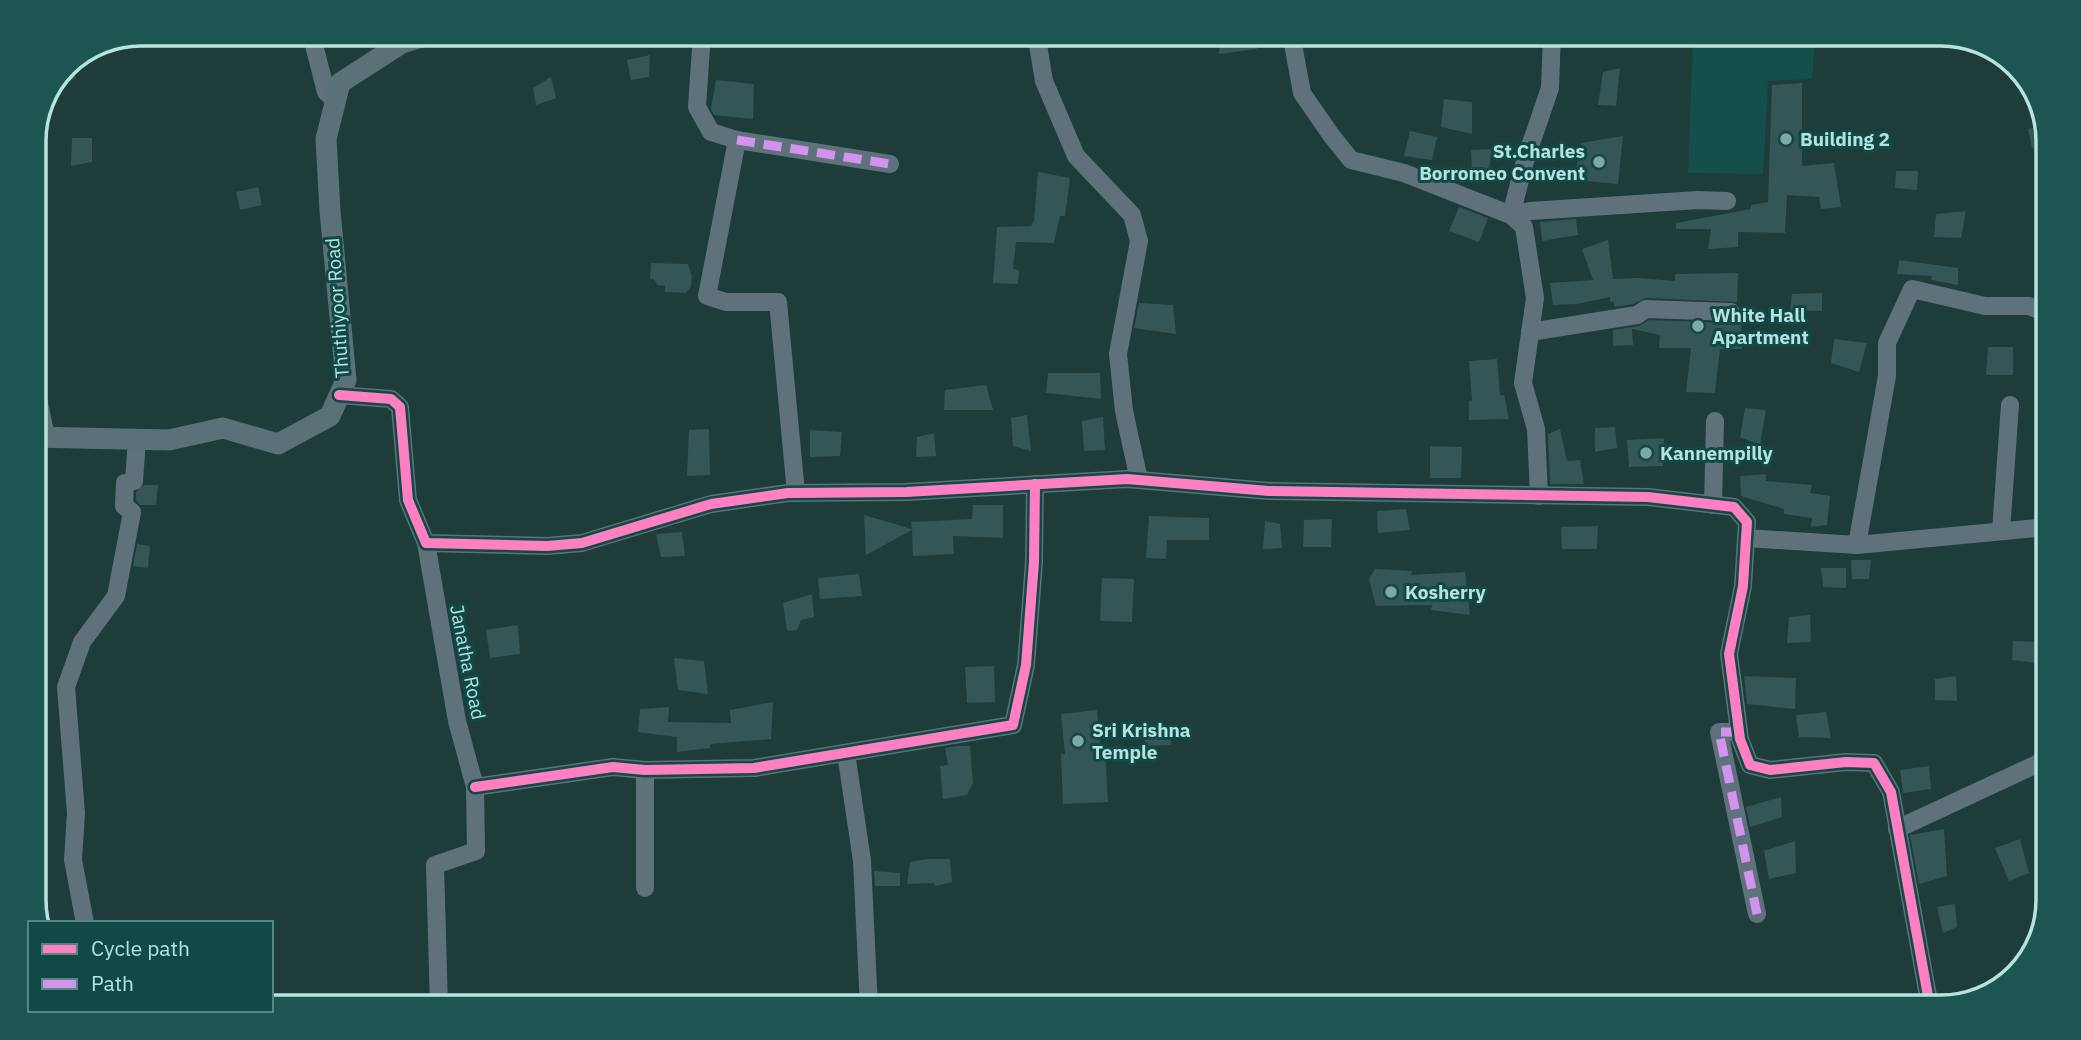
<svg xmlns="http://www.w3.org/2000/svg" width="2081" height="1040" viewBox="0 0 2081 1040" font-family="'IBM Plex Sans',sans-serif">
	<style>
		.built { fill: #13504b }
		.building { fill: #355656 }
		.lines { fill: none; stroke-linecap: round; stroke-linejoin: round }
		.minor { stroke: #5f727b; stroke-width: 18 }
		.major { stroke: #5a7277; stroke-width: 21 }
		.quiet { stroke: #d193ec; stroke-width: 9; stroke-dasharray: 18 9; stroke-linecap: butt }
		.cycleway-casing { stroke: #104945; stroke-width: 15 }
		.cycleway { stroke: #ff80c0; stroke-width: 10 }
		.poi-dot { fill: #80a9a4; stroke: #104945; stroke-width: 2.5 }
		.labels { text-anchor: middle; stroke-width: 6; stroke-linejoin: round; paint-order: stroke }
		.poi-label { font-size: 19px; font-weight: bold; fill: #b5e3dd; stroke: #104945; text-anchor: start }
		.street-label { font-size: 19px; fill: #b5e3dd; stroke: #104945 }
		.rim { fill: none; stroke: #b5e3dd; stroke-width: 3.5 }
	</style>
	<rect width="100%" height="100%" fill="#1d3c3a"/>
	<polygon class="built" points="1815,37 1812,79 1768,81 1763,174 1688,173 1693,38"/>
	<g class="building">
		<polygon points="1220,33 1253,33 1257,49 1219,54"/>
		<polygon points="1609,33 1642,33 1639,46 1616,47"/>
		<polygon points="650,55 649,77 631,80 627,60"/>
		<polygon points="69,63 76,78 54,89 65,64"/>
		<polygon points="1620,68 1616,106 1598,105 1603,72"/>
		<polygon points="551,77 556,98 536,105 533,88"/>
		<polygon points="716,80 754,84 753,119 714,115 711,109"/>
		<polygon points="1802,83 1802,166 1834,163 1841,207 1821,209 1819,197 1787,195 1785,233 1738,232 1738,247 1708,249 1711,229 1676,229 1676,223 1751,209 1751,205 1768,202 1772,85"/>
		<polygon points="1444,99 1472,102 1472,134 1441,127"/>
		<polygon points="2045,125 2048,145 2032,148 2028,129"/>
		<polygon points="1410,131 1437,137 1432,160 1404,156"/>
		<polygon points="1623,136 1618,184 1574,180 1581,143"/>
		<polygon points="72,138 92,138 92,162 71,166"/>
		<polygon points="1492,149 1488,176 1472,174 1471,150"/>
		<polygon points="1896,171 1918,171 1917,190 1895,188"/>
		<polygon points="1038,172 1070,178 1065,216 1060,216 1054,243 1016,242 1013,269 1019,270 1018,284 993,283 997,227 1031,226 1034,221"/>
		<polygon points="258,187 262,205 240,210 236,192"/>
		<polygon points="1459,207 1488,218 1479,242 1449,231"/>
		<polygon points="1966,211 1961,238 1934,237 1936,214"/>
		<polygon points="1576,219 1578,235 1542,241 1540,222"/>
		<polygon points="1608,240 1613,279 1638,278 1675,281 1675,274 1738,273 1737,302 1646,298 1633,304 1614,307 1614,302 1610,302 1610,297 1577,304 1553,305 1550,283 1593,280 1582,249"/>
		<polygon points="1899,260 1958,268 1958,285 1931,280 1932,276 1897,274"/>
		<polygon points="651,263 688,264 692,277 691,286 686,293 665,292 665,286 657,285 655,280 650,279"/>
		<polygon points="1822,293 1822,311 1790,310 1792,294"/>
		<polygon points="1139,303 1173,305 1176,334 1134,328"/>
		<polygon points="1741,318 1742,349 1720,349 1715,393 1686,392 1691,348 1659,348 1660,335 1632,329 1633,345 1613,346 1613,330 1639,326 1649,320 1731,323"/>
		<polygon points="1834,339 1867,343 1859,372 1831,363"/>
		<polygon points="1988,347 2013,347 2013,375 1986,375"/>
		<polygon points="1497,359 1500,395 1504,395 1509,419 1469,420 1469,401 1472,400 1469,361"/>
		<polygon points="1048,373 1100,373 1101,399 1046,393"/>
		<polygon points="986,385 993,410 944,410 945,390"/>
		<polygon points="1745,408 1766,410 1760,445 1740,437"/>
		<polygon points="1027,415 1031,451 1013,446 1011,418"/>
		<polygon points="1103,417 1105,450 1084,451 1082,421"/>
		<polygon points="1615,427 1617,448 1595,452 1595,428"/>
		<polygon points="709,429 710,475 687,476 689,430"/>
		<polygon points="1560,429 1567,461 1580,460 1584,484 1550,484 1548,434"/>
		<polygon points="810,430 842,432 840,456 810,457"/>
		<polygon points="934,433 936,456 916,457 917,437"/>
		<polygon points="1664,438 1663,466 1629,467 1627,440"/>
		<polygon points="1430,446 1462,447 1461,478 1430,478"/>
		<polygon points="1766,474 1766,481 1812,485 1810,493 1830,496 1827,525 1811,527 1812,518 1784,514 1784,509 1741,496 1740,476"/>
		<polygon points="144,485 158,485 156,505 140,505 136,500 136,492"/>
		<polygon points="973,505 1003,505 1003,538 953,536 954,554 913,556 912,530 866,555 864,515 912,529 911,522 972,519"/>
		<polygon points="1406,509 1410,530 1378,533 1377,511"/>
		<polygon points="1149,516 1209,518 1209,540 1167,540 1166,559 1146,558"/>
		<polygon points="1332,519 1331,547 1303,547 1304,520"/>
		<polygon points="1265,521 1280,524 1282,548 1263,549"/>
		<polygon points="1598,526 1597,549 1562,549 1561,527"/>
		<polygon points="682,532 685,556 661,557 656,534"/>
		<polygon points="137,544 150,546 148,568 133,566"/>
		<polygon points="1851,560 1871,560 1869,579 1852,579"/>
		<polygon points="1821,568 1846,568 1846,588 1823,587"/>
		<polygon points="1375,569 1412,571 1411,575 1465,572 1470,615 1431,610 1432,605 1376,606 1369,579"/>
		<polygon points="859,574 862,596 820,599 818,578"/>
		<polygon points="1102,578 1134,579 1132,622 1100,621"/>
		<polygon points="812,594 814,617 801,620 797,630 787,631 783,603"/>
		<polygon points="1810,615 1811,642 1787,643 1789,617"/>
		<polygon points="518,625 520,654 490,658 486,630"/>
		<polygon points="2013,641 2041,642 2043,664 2012,660"/>
		<polygon points="674,658 704,661 708,694 678,690"/>
		<polygon points="994,666 995,702 967,703 965,667"/>
		<polygon points="1744,676 1796,678 1795,709 1747,704"/>
		<polygon points="1956,676 1957,701 1935,700 1935,679"/>
		<polygon points="773,702 771,739 710,744 710,748 677,752 677,737 638,732 640,709 669,707 668,722 731,723 730,710"/>
		<polygon points="1097,710 1101,752 1105,751 1108,802 1063,804 1061,754 1065,754 1061,714"/>
		<polygon points="1826,712 1831,738 1799,737 1796,715"/>
		<polygon points="1170,727 1171,745 1145,746 1144,728"/>
		<polygon points="958,746 970,746 973,783 967,795 943,799 940,766 948,765 945,748"/>
		<polygon points="1929,766 1931,789 1903,793 1900,770"/>
		<polygon points="1781,797 1782,817 1750,827 1746,807"/>
		<polygon points="1944,829 1947,876 1919,884 1910,835"/>
		<polygon points="2020,839 2029,873 2009,881 1995,848"/>
		<polygon points="1795,841 1796,873 1769,879 1764,851"/>
		<polygon points="928,859 950,859 952,882 935,886 934,883 907,884 910,862"/>
		<polygon points="874,871 900,873 900,886 875,886"/>
		<polygon points="1955,904 1957,927 1943,933 1937,907"/>
	</g>
	<g class="lines">
		<g class="minor">
			<polyline points="311,33 326,92 336,101"/>
			<polyline points="702,33 697,107 711,132 737,140 707,296 726,302 778,302 796,493"/>
			<polyline points="1036,33 1044,81 1076,156 1132,215 1139,241 1118,354 1124,411 1139,480"/>
			<polyline points="1291,33 1302,93 1331,135 1351,160 1404,173 1511,215 1524,227 1535,298 1523,383 1536,429 1539,496"/>
			<polyline points="1552,33 1550,88 1525,161 1511,215 1530,211 1698,200 1727,201"/>
			<polyline points="737,140 890,164"/>
			<polyline points="1530,332 1637,315 1646,309 1731,312"/>
			<polyline points="33,374 46,437"/>
			<polyline points="339,395 391,399 400,407 408,500 426,543 547,546 582,543 711,504 788,493 906,492 1127,479 1269,491 1648,497 1734,507 1747,522 1743,586 1729,654 1740,739 1750,765 1770,770 1846,762 1874,763 1891,792 1930,1007"/>
			<polyline points="1713,505 1715,421"/>
			<polyline points="2001,531 2010,405"/>
			<polyline points="1746,538 1857,545 1887,376 1887,343 1912,289 1985,306 2029,306 2048,314"/>
			<polyline points="426,543 457,721 475,787 476,851 435,865 439,1007"/>
			<polyline points="1857,545 2048,527"/>
			<polyline points="1739,732 1719,732 1757,914"/>
			<polyline points="846,753 862,861 869,1007"/>
			<polyline points="475,787 613,767 645,770 754,768 1013,725 1026,665 1034,562 1035,484"/>
			<polyline points="1897,829 2039,763 2048,756"/>
			<polyline points="645,888 645,770"/>
			<polyline points="85,923 73,860 76,813 66,687 82,642 116,596 132,512 124,506 125,483 134,481 137,439"/>
		</g>
		<polyline class="major" points="33,437 169,440 223,428 278,444 330,416 346,380 330,211 326,139 340,83 402,43 435,33"/>
		<g class="quiet">
			<polyline points="737,140 890,164"/>
			<polyline points="1739,732 1719,732 1757,914"/>
		</g>
		<defs>
			<g id="cycleway">
				<polyline points="339,395 391,399 400,407 408,500 426,543 547,546 582,543 711,504 788,493 906,492 1127,479 1269,491 1648,497 1734,507 1747,522 1743,586 1729,654 1740,739 1750,765 1770,770 1846,762 1874,763 1891,792 1930,1007"/>
				<polyline points="475,787 613,767 645,770 754,768 1013,725 1026,665 1034,562 1035,484"/>
			</g>
		</defs>
		<use href="#cycleway" class="cycleway-casing"/>
		<use href="#cycleway" class="cycleway"/>
	</g>
	<g class="poi-dot">
		<circle cx="1786" cy="139" r="7"/>
		<circle cx="1599" cy="162" r="7"/>
		<circle cx="1698" cy="326" r="7"/>
		<circle cx="1646" cy="453" r="7"/>
		<circle cx="1391" cy="592" r="7"/>
		<circle cx="1078" cy="741" r="7"/>
	</g>
	<g class="labels">
		<g class="poi-label">
			<text x="1800" y="146">Building 2</text>
			<text x="1585" y="158" text-anchor="end">St.Charles<tspan x="1585" dy="22">Borromeo Convent</tspan></text>
			<text x="1712" y="322">White Hall<tspan x="1712" dy="22">Apartment</tspan></text>
			<text x="1660" y="460">Kannempilly</text>
			<text x="1405" y="599">Kosherry</text>
			<text x="1092" y="737">Sri Krishna<tspan x="1092" dy="22">Temple</tspan></text>
		</g>
		<g class="street-label">
			<text transform="translate(337 308) rotate(-94)" y="7">Thuthiyoor Road</text>
			<text transform="translate(468 662) rotate(79)" y="7">Janatha Road</text>
		</g>
	</g>
	<path d="M0 0H2081V1040H0ZM141 46H1941A95 95 0 0 1 2036 141V900A95 95 0 0 1 1941 995H141A95 95 0 0 1 46 900V141A95 95 0 0 1 141 46Z" fill="#1d5551" fill-rule="evenodd"/>
	<path class="rim" d="M141 46H1941A95 95 0 0 1 2036 141V900A95 95 0 0 1 1941 995H141A95 95 0 0 1 46 900V141A95 95 0 0 1 141 46Z"/>
	<rect x="28" y="921" width="245" height="91" fill="#104945" stroke="#528782" stroke-width="2"/>
	<rect x="42" y="944" width="35" height="10" fill="#ff80c0" stroke="#528782" stroke-width="2"/>
	<text x="91" y="956" font-size="21" fill="#b5e3dd">Cycle path</text>
	<rect x="42" y="979" width="35" height="10" fill="#d193ec" stroke="#528782" stroke-width="2"/>
	<text x="91" y="991" font-size="21" fill="#b5e3dd">Path</text>
</svg>
